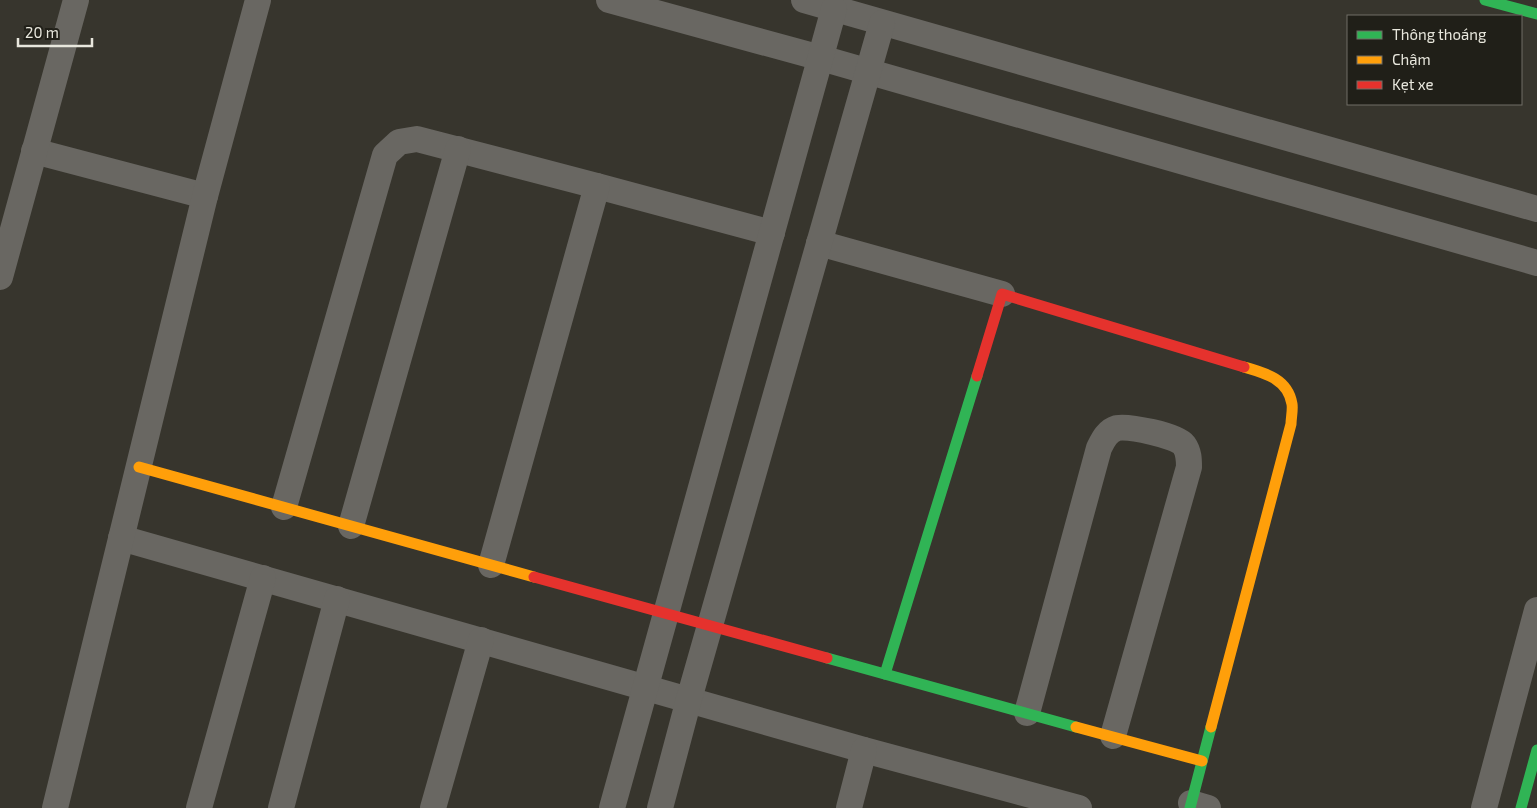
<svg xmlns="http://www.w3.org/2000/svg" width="1537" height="808" viewBox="0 0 1537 808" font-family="'Exo 2',sans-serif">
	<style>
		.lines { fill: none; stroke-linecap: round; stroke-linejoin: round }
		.street { stroke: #696762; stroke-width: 26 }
		.fast { stroke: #30b455; stroke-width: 11 }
		.slow { stroke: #ff9f0a; stroke-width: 11 }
		.jam { stroke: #e5322d; stroke-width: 11 }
	</style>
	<rect width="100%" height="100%" fill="#37352d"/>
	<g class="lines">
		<g class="street">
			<polyline points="609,0 821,58 1537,263"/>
			<polyline points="804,0 1537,209"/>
			<polyline points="34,151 205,196"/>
			<polyline points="597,186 772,233"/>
			<polyline points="819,243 1002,294"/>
			<polyline points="0,277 76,0"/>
			<polyline points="284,507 385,155 399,142 417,139 597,186 491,565"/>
			<polyline points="351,526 458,149"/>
			<polyline points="121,538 864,750 1079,808"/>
			<path d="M 1027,713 L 1099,448 C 1103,440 1107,431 1117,428 C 1129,426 1176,435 1184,445 C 1189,452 1189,460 1189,467 L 1113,736"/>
			<polyline points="1191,803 1208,808"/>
			<polyline points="55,808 205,196 258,0"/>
			<polyline points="199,808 263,578"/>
			<polyline points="281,808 337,599"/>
			<polyline points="433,808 481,640"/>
			<polyline points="612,808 834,9"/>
			<polyline points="660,808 689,699 882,23"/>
			<polyline points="849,808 864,750"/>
			<polyline points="1484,808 1537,610"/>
		</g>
		<g class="fast">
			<polyline points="1485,0 1537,14"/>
			<polyline points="827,658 1076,727"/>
			<polyline points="885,674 977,376"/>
			<polyline points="1190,808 1211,727"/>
			<polyline points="1521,808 1537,750"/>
		</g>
		<g class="slow">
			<polyline points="139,467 534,577"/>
			<polyline points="1076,727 1202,761"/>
			<path d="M 1211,727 L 1291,424 C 1291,418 1293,410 1292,404 C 1288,379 1265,373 1244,367"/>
		</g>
		<g class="jam">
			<polyline points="977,376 1002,294 1244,367"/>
			<polyline points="534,577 827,658"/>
		</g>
	</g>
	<rect x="1347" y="15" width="175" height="90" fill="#201f18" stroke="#706f67"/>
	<rect x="1357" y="31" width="25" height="8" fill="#30b455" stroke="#706f67"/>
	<text x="1392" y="40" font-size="15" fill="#e8e7dd">Thông thoáng</text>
	<rect x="1357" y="56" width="25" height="8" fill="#ff9f0a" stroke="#706f67"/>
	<text x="1392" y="65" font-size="15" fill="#e8e7dd">Chậm</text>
	<rect x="1357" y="81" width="25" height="8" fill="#e5322d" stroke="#706f67"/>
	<text x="1392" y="90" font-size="15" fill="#e8e7dd">Kẹt xe</text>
	<path d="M18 38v8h74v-8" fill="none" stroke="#e8e7dd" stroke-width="2.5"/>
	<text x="25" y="38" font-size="15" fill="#e8e7dd" stroke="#201f18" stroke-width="4" paint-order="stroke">20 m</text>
</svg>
